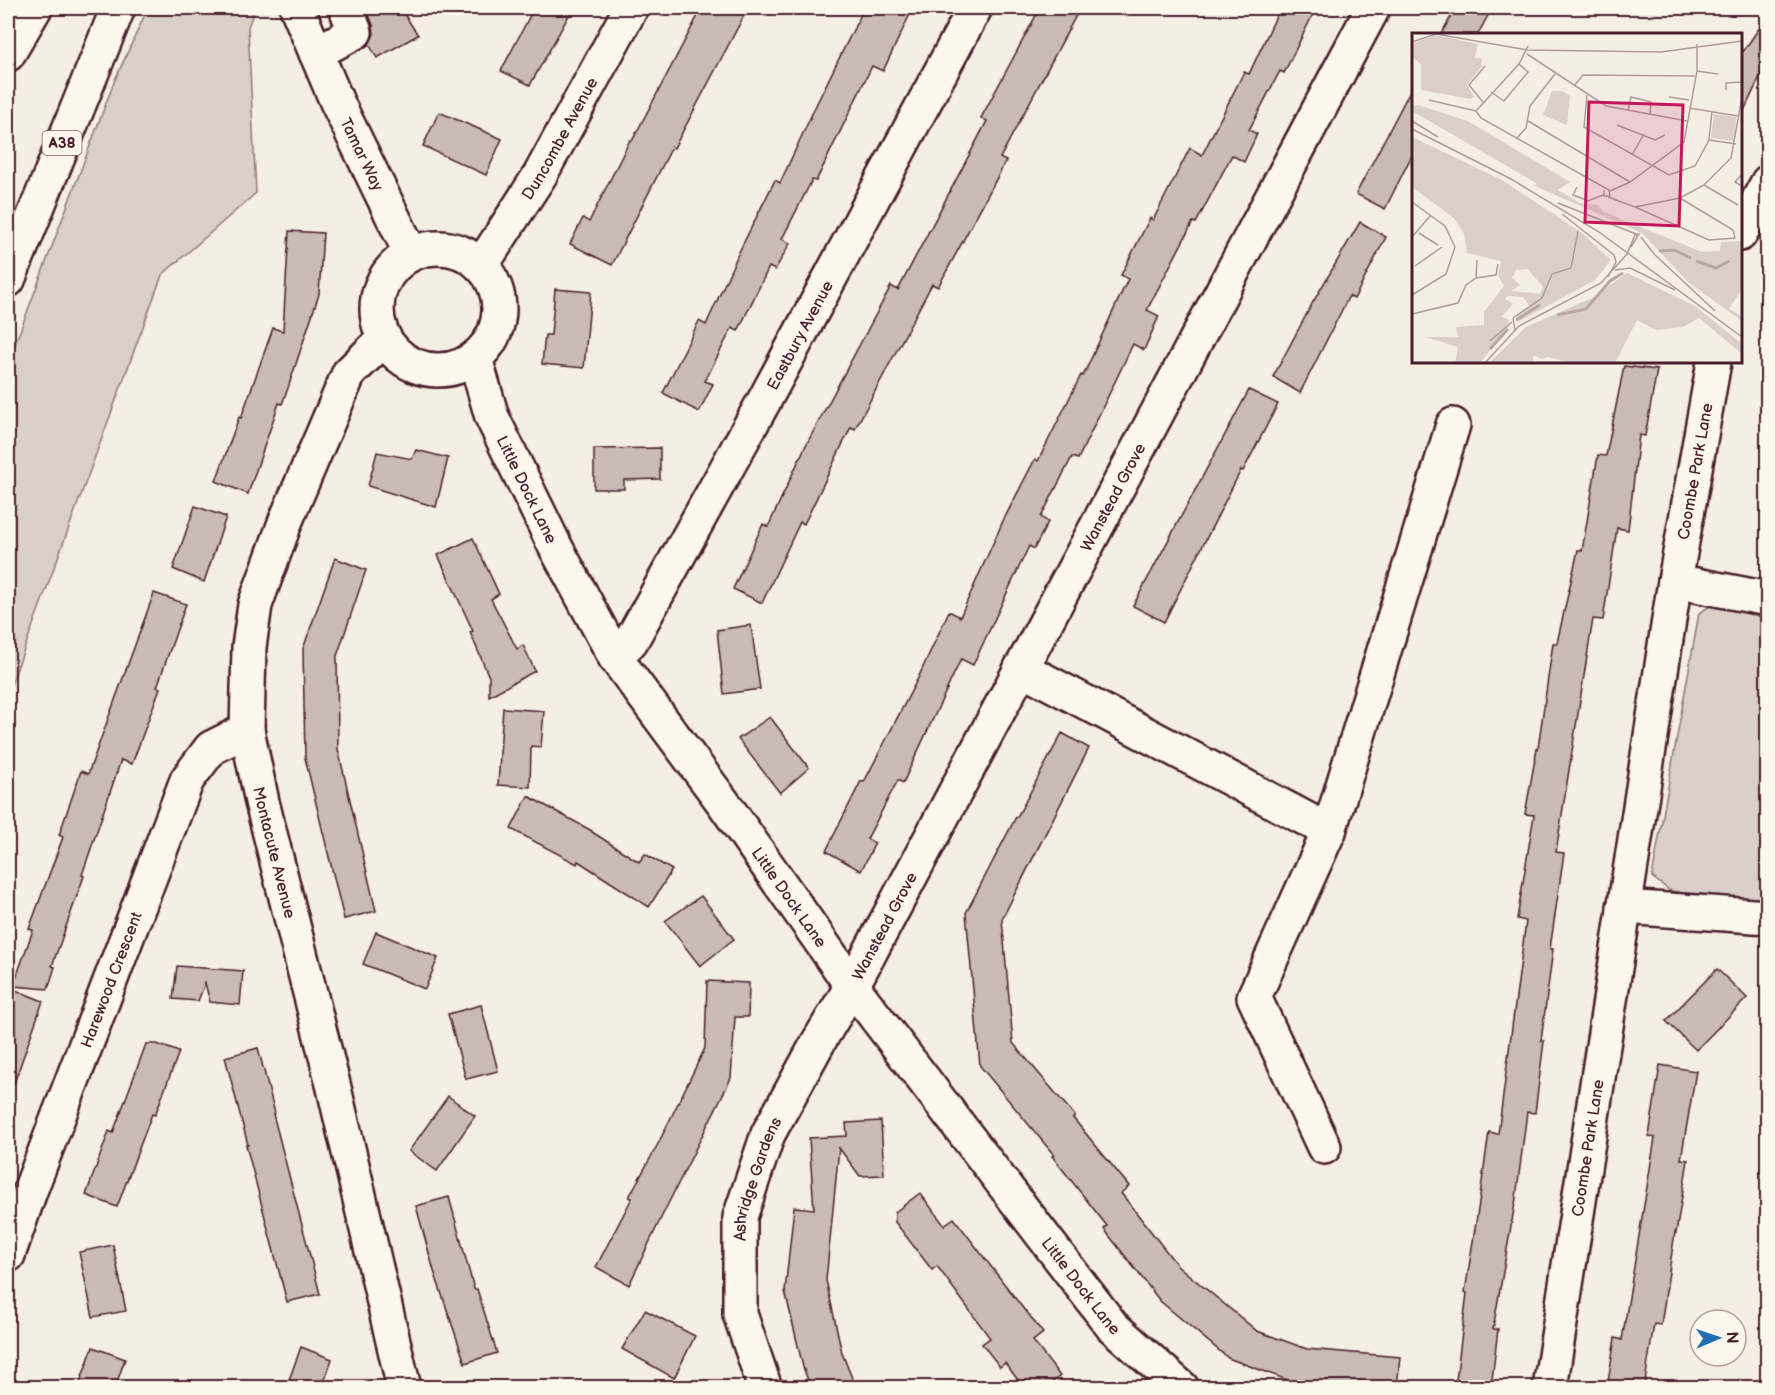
<svg xmlns="http://www.w3.org/2000/svg" width="1775" height="1395" viewBox="0 0 1775 1395" font-family="'Balsamiq Sans',sans-serif">
	<style>
		.green { fill: #dbd0c9; stroke: #92787a; stroke-width: 1.5 }
		.building { fill: #cabbb6; stroke: #4a1f2b; stroke-width: 1.5 }
		.lines { fill: none; stroke-linecap: round; stroke-linejoin: round }
		.minor-casing { stroke: #4a1f2b; stroke-width: 38 }
		.trunk-casing { stroke: #4a1f2b; stroke-width: 38 }
		.minor { stroke: #fbf7ec; stroke-width: 33 }
		.trunk { stroke: #fbf7ec; stroke-width: 33 }
		.labels { text-anchor: middle; stroke-width: 4.5; stroke-linejoin: round; paint-order: stroke }
		.shield { fill: #fbf7ec; stroke: #7f6065; stroke-width: 1.5 }
		.shield-label { font-size: 15px; font-weight: bold; fill: #4a1f2b }
		.street-label { font-size: 16px; fill: #4a1f2b; stroke: #fbf7ec }
		.inset-river { fill: none; stroke: #baa7a5; stroke-width: 3 }
		.inset-road { fill: none; stroke: #b09b9a; stroke-width: 1.5 }
		.view { fill: #c2185b; fill-opacity: 0.15; stroke: #c2185b; stroke-width: 3 }
		.inset-edge { fill: none; stroke: #4a1f2b; stroke-width: 3 }
	</style>
	<rect width="100%" height="100%" fill="#f4eee4"/>
	<filter id="ink" filterUnits="userSpaceOnUse"><feTurbulence type="fractalNoise" baseFrequency=".0167" numOctaves="2"/><feDisplacementMap in="SourceGraphic" scale="12" xChannelSelector="R" yChannelSelector="G"/><feConvolveMatrix kernelMatrix="1 2 1 2 8 2 1 2 1" color-interpolation-filters="sRGB"/></filter>
	<g filter="url(#ink)">
		<g class="green">
			<polygon points="148,8 255,8 248,27 256,193 162,275 8,693 8,363 114,82"/>
			<polygon points="1715,603 1767,611 1767,908 1725,904 1669,890 1652,877 1699,613"/>
		</g>
		<g class="building">
			<polygon points="366,8 400,8 418,35 377,58 369,44 374,34 373,25"/>
			<polygon points="534,8 573,8 530,85 501,71"/>
			<polygon points="702,8 748,8 674,148 672,147 612,265 570,244 583,218 589,222 630,140 632,141"/>
			<polygon points="864,8 913,8 883,71 872,66 816,181 812,180 782,239 790,243 775,270 769,267 738,331 732,328 705,381 713,384 699,412 663,393 699,321 706,325 739,252 775,180 780,183 817,103"/>
			<polygon points="1040,8 1080,8 1000,158 1006,161 938,287 932,284 855,429 851,427 804,524 800,522 762,603 733,589 763,524 768,527 805,447 891,286 898,290 987,121 981,118"/>
			<polygon points="1280,8 1316,8 1284,73 1280,71 1249,130 1257,134 1244,162 1232,155 1196,223 1193,222 1147,310 1159,316 1144,350 1133,344 1078,459 1072,457 1041,517 1048,522 1034,549 1029,546 973,665 961,659 903,783 898,780 867,839 875,843 861,871 826,851 861,781 864,782 919,676 949,611 960,617 1003,521 1035,459 1038,461 1081,375 1083,376 1128,279 1121,275 1150,218 1153,220 1190,148 1202,155 1244,72 1249,74"/>
			<polygon points="1456,8 1492,8 1478,34 1441,34"/>
			<polygon points="1767,17 1767,62 1740,119 1740,56"/>
			<polygon points="1413,85 1413,153 1385,209 1356,194"/>
			<polygon points="439,112 502,139 486,175 423,146"/>
			<polygon points="1360,222 1386,237 1354,299 1349,296 1300,393 1273,377 1313,302"/>
			<polygon points="289,231 323,233 319,294 288,388 282,404 279,403 248,494 216,481 239,417 241,418 273,328 283,331"/>
			<polygon points="555,289 591,292 584,368 542,364 545,335 551,335"/>
			<polygon points="1624,366 1657,370 1645,436 1639,435 1628,530 1617,528 1603,620 1593,619 1556,852 1564,853 1550,949 1553,949 1541,1041 1544,1041 1535,1113 1527,1112 1516,1198 1493,1329 1498,1329 1491,1388 1455,1388 1467,1293 1465,1292 1479,1203 1489,1132 1498,1134 1526,921 1517,919 1534,815 1525,814 1537,748 1538,748 1553,643 1557,643 1578,550 1582,551 1598,455 1606,456"/>
			<polygon points="1249,390 1278,404 1243,471 1241,470 1164,622 1133,606"/>
			<polygon points="660,448 660,479 624,480 624,489 594,489 594,449"/>
			<polygon points="416,450 448,458 436,507 368,486 377,452 412,459"/>
			<polygon points="195,506 226,517 204,582 173,569"/>
			<polygon points="473,538 499,594 491,599 517,649 523,645 535,671 489,696 489,677 470,632 473,631 438,555"/>
			<polygon points="335,558 366,570 337,656 338,749 376,911 344,919 305,758 303,649"/>
			<polygon points="154,593 186,604 157,687 160,688 132,764 121,760 82,875 84,876 52,966 55,967 48,989 13,986 33,930 29,929 63,837 59,835 81,771 88,774"/>
			<polygon points="751,625 760,689 724,694 717,630"/>
			<polygon points="503,708 544,711 541,747 531,746 530,787 498,785"/>
			<polygon points="770,717 809,768 780,793 738,739"/>
			<polygon points="1062,733 1089,748 1002,919 1013,1043 1075,1116 1073,1118 1129,1186 1121,1193 1177,1265 1257,1331 1307,1349 1400,1357 1397,1388 1309,1388 1228,1358 1160,1301 1104,1229 1107,1226 1052,1156 1054,1155 980,1066 966,913 1016,817 1017,817"/>
			<polygon points="528,796 592,831 592,832 639,862 645,854 672,870 649,907 578,861 577,864 511,829"/>
			<polygon points="701,896 734,939 700,966 665,921"/>
			<polygon points="376,932 438,958 425,989 363,964"/>
			<polygon points="177,966 243,971 240,1005 210,1002 205,983 198,1001 173,999"/>
			<polygon points="1717,969 1747,998 1696,1050 1666,1021"/>
			<polygon points="707,981 749,983 748,1017 735,1017 731,1078 663,1214 629,1285 596,1267 632,1198 629,1197 658,1144 705,1048"/>
			<polygon points="8,987 43,1001 11,1092 8,1091"/>
			<polygon points="481,1005 498,1071 466,1079 448,1014"/>
			<polygon points="146,1044 157,1044 179,1052 155,1115 152,1114 117,1207 86,1195 109,1131 113,1133"/>
			<polygon points="258,1048 275,1113 273,1114 320,1294 287,1302 246,1145 248,1145 225,1057"/>
			<polygon points="1660,1065 1696,1071 1681,1159 1688,1160 1676,1233 1675,1232 1661,1325 1654,1324 1644,1388 1607,1388 1615,1338 1622,1340 1655,1138 1649,1136"/>
			<polygon points="448,1096 475,1116 437,1171 409,1151"/>
			<polygon points="881,1121 884,1175 860,1176 839,1148 826,1280 842,1353 856,1388 811,1388 803,1367 785,1291 794,1207 814,1209 809,1138 847,1136 846,1123"/>
			<polygon points="920,1193 944,1225 954,1218 1025,1311 1026,1311 1043,1333 1033,1341 1060,1376 1045,1388 1024,1388 1005,1363 1000,1367 982,1344 990,1338 937,1266 932,1270 895,1222 895,1212"/>
			<polygon points="449,1197 474,1289 477,1289 497,1353 465,1363 434,1271 416,1206"/>
			<polygon points="113,1245 126,1311 93,1317 79,1252"/>
			<polygon points="645,1310 695,1336 674,1378 622,1349"/>
			<polygon points="93,1347 125,1359 115,1388 78,1388"/>
			<polygon points="301,1347 332,1359 322,1388 286,1388"/>
		</g>
		<g class="lines">
			<defs>
				<g id="minor">
					<path id="s1" d="M 297,8 L 337,102 L 411,254"/>
					<polyline points="316,53 355,32 346,8"/>
					<polyline points="1740,234 1768,182"/>
					<circle cx="438" cy="309" r="61"/>
					<path id="s2" d="M 481,266 L 540,175 L 631,8"/>
					<path id="s3" d="M 384,339 L 349,373 L 286,520 L 255,605 L 249,647 L 247,730 L 262,802 L 334,1088 L 404,1388"/>
					<path id="s4" d="M 475,358 L 492,417 L 555,546 L 615,657 L 725,805 L 852,986 L 1112,1326 L 1182,1388"/>
					<polyline points="1675,581 1768,599"/>
					<path id="s5" d="M 615,657 L 631,641 L 764,401 L 975,8"/>
					<polyline points="1021,668 1329,831"/>
					<polyline points="1624,907 1768,917"/>
					<polyline points="1324,1147 1254,997 1329,831 1453,425"/>
					<path id="s6" d="M 8,1255 L 30,1191 L 187,780 L 211,748 L 247,730"/>
					<path id="s7" d="M 765,1388 L 740,1314 L 740,1217 L 768,1134 L 819,1041 L 852,986 L 1373,8"/>
					<path id="s8" d="M 1550,1388 L 1675,581 L 1714,362"/>
				</g>
				<g id="trunk">
					<polyline points="8,54 35,8"/>
					<polyline points="8,280 118,8"/>
				</g>
			</defs>
			<use href="#minor" class="minor-casing"/>
			<use href="#trunk" class="trunk-casing"/>
			<use href="#minor" class="minor"/>
			<use href="#trunk" class="trunk"/>
		</g>
	</g>
	<g class="labels">
		<rect class="shield" x="42.5" y="131" width="39" height="24" rx="4.5"/>
		<g class="shield-label">
			<text x="62" y="148">A38</text>
		</g>
		<g class="street-label">
			<text dy="6" stroke="none"><textPath href="#s2" startOffset="150">Duncombe Avenue</textPath></text>
			<text dy="6" stroke="none"><textPath href="#s1" startOffset="160">Tamar Way</textPath></text>
			<text dy="6" stroke="none"><textPath href="#s5" startOffset="372">Eastbury Avenue</textPath></text>
			<text dy="6" stroke="none"><textPath href="#s8" startOffset="928">Coombe Park Lane</textPath></text>
			<text dy="6" stroke="none"><textPath href="#s4" startOffset="142">Little Dock Lane</textPath></text>
			<text dy="6" stroke="none"><textPath href="#s7" startOffset="987">Wanstead Grove</textPath></text>
			<text dy="6" stroke="none"><textPath href="#s3" startOffset="550">Montacute Avenue</textPath></text>
			<text dy="6" stroke="none"><textPath href="#s4" startOffset="628">Little Dock Lane</textPath></text>
			<text dy="6" stroke="none"><textPath href="#s7" startOffset="501">Wanstead Grove</textPath></text>
			<text dy="6" stroke="none"><textPath href="#s6" startOffset="294">Harewood Crescent</textPath></text>
			<text dy="6" stroke="none"><textPath href="#s8" startOffset="243">Coombe Park Lane</textPath></text>
			<text dy="6" stroke="none"><textPath href="#s7" startOffset="216">Ashridge Gardens</textPath></text>
			<text dy="6" stroke="none"><textPath href="#s4" startOffset="1114">Little Dock Lane</textPath></text>
		</g>
	</g>
	<g transform="translate(1412 33)">
		<rect width="330" height="330" fill="#f4eee4"/>
		<path d="M 24,2 L 66,11 L 63,25 L 69,25 L 70,33 L 55,52 L 62,64 L 58,66 L 9,57 L 9,32 L 0,23 L 0,11 ZM 140,58 L 150,58 L 158,63 L 155,92 L 131,82 ZM 6,72 L 56,88 L 158,149 L 146,157 L 168,170 L 186,172 L 192,179 L 290,219 L 308,218 L 309,209 L 330,208 L 330,256 L 317,276 L 330,283 L 330,288 L 277,250 L 230,200 L 123,153 L 124,150 L 0,78 L 0,73 ZM 302,81 L 324,84 L 323,108 L 299,105 ZM 0,104 L 90,147 L 170,200 L 199,227 L 183,247 L 106,289 L 105,283 L 118,274 L 111,264 L 95,263 L 93,266 L 101,271 L 89,284 L 96,286 L 97,293 L 68,330 L 43,330 L 46,314 L 13,304 L 46,304 L 44,294 L 72,292 L 72,279 L 92,253 L 86,242 L 89,228 L 55,220 L 52,201 L 42,185 L 0,154 ZM 116,236 L 131,254 L 128,261 L 99,258 L 108,252 L 100,245 L 104,237 ZM 215,240 L 283,273 L 330,311 L 330,321 L 287,285 L 271,294 L 244,297 L 225,287 L 203,330 L 159,330 L 136,324 L 129,326 L 122,322 L 120,330 L 77,330 L 114,294 L 180,265 Z" fill="#dbd0c9" fill-rule="evenodd"/>
		<path class="inset-river" d="M 247,218 L 262,217 L 279,225M 284,228 L 304,235 L 317,228M 145,282 L 174,276 L 198,248 L 211,240M 104,287 L 128,272M 78,316 L 96,296"/>
		<path class="inset-road" d="M 174,0 L 262,0M 0,9 L 24,1 L 116,17 L 249,19 L 330,8M 115,21 L 194,73 L 275,88M 285,38 L 306,41M 162,53 L 171,42 L 283,43M 314,57 L 314,50 L 330,49M 79,59 L 92,68 L 116,39 L 107,31M 175,62 L 172,94 L 257,142 L 283,133 L 297,107M 257,64 L 277,67M 17,67 L 64,78M 71,69 L 57,52 L 73,33M 277,75 L 326,83M 216,77 L 219,64 L 239,69 L 238,81M 64,78 L 69,85 L 197,157 L 198,163 L 192,163 L 192,157M 64,78 L 107,31 L 116,13M 300,78 L 297,107 L 324,111M 0,88 L 26,104M 116,88 L 218,149M 205,92 L 243,107 L 253,102M 0,96 L 99,146 L 187,199 L 330,304M 104,106 L 114,95 L 118,73 L 143,41M 220,122 L 232,101M 330,141 L 323,149 L 330,153M 292,152 L 326,172M 165,154 L 161,162 L 177,168M 198,158 L 218,149 L 272,109 L 285,38 L 285,11M 196,164 L 223,174 L 268,165 L 292,152 L 319,125 L 330,64M 0,169 L 33,193 L 43,214 L 34,241 L 0,262M 173,169 L 191,162M 146,170 L 224,201M 223,174 L 297,207 L 323,205 L 321,197 L 268,165M 150,181 L 202,222 L 204,229 L 196,244M 7,200 L 26,212M 0,204 L 19,182M 229,204 L 242,221 L 303,278M 3,233 L 30,214M 203,237 L 218,235 L 263,257M 64,245 L 65,227M 0,281 L 46,270 L 54,252 L 64,245 L 84,242 L 86,231M 103,297 L 101,285 L 130,265 L 140,241 L 159,235 L 166,198M 78,308 L 100,289M 73,330 L 107,293 L 189,250 L 215,221 L 223,202 L 227,201 L 219,214"/>
		<path class="view" d="M 177,69 L 271,72 L 267,193 L 173,189 Z"/>
		<rect width="330" height="330" class="inset-edge"/>
	</g>
	<rect width="1775" height="1395" fill="none" stroke="#fbf7ec" stroke-width="30"/>
	<rect x="15" y="15" width="1745" height="1365" fill="none" stroke="#4a1f2b" stroke-width="2" filter="url(#ink)"/>
	<g transform="translate(1718 1338) rotate(88)"><circle r="28" fill="#fbf7ec" stroke="#b4a19f" stroke-width="1.5"/>
	<path d="M0-4.5L10 22L0 15L-10 22Z" fill="#1f6fb2"/>
	<text y="-9" font-size="16" font-weight="bold" text-anchor="middle" fill="#4a1f2b">N</text>
	</g>
</svg>
